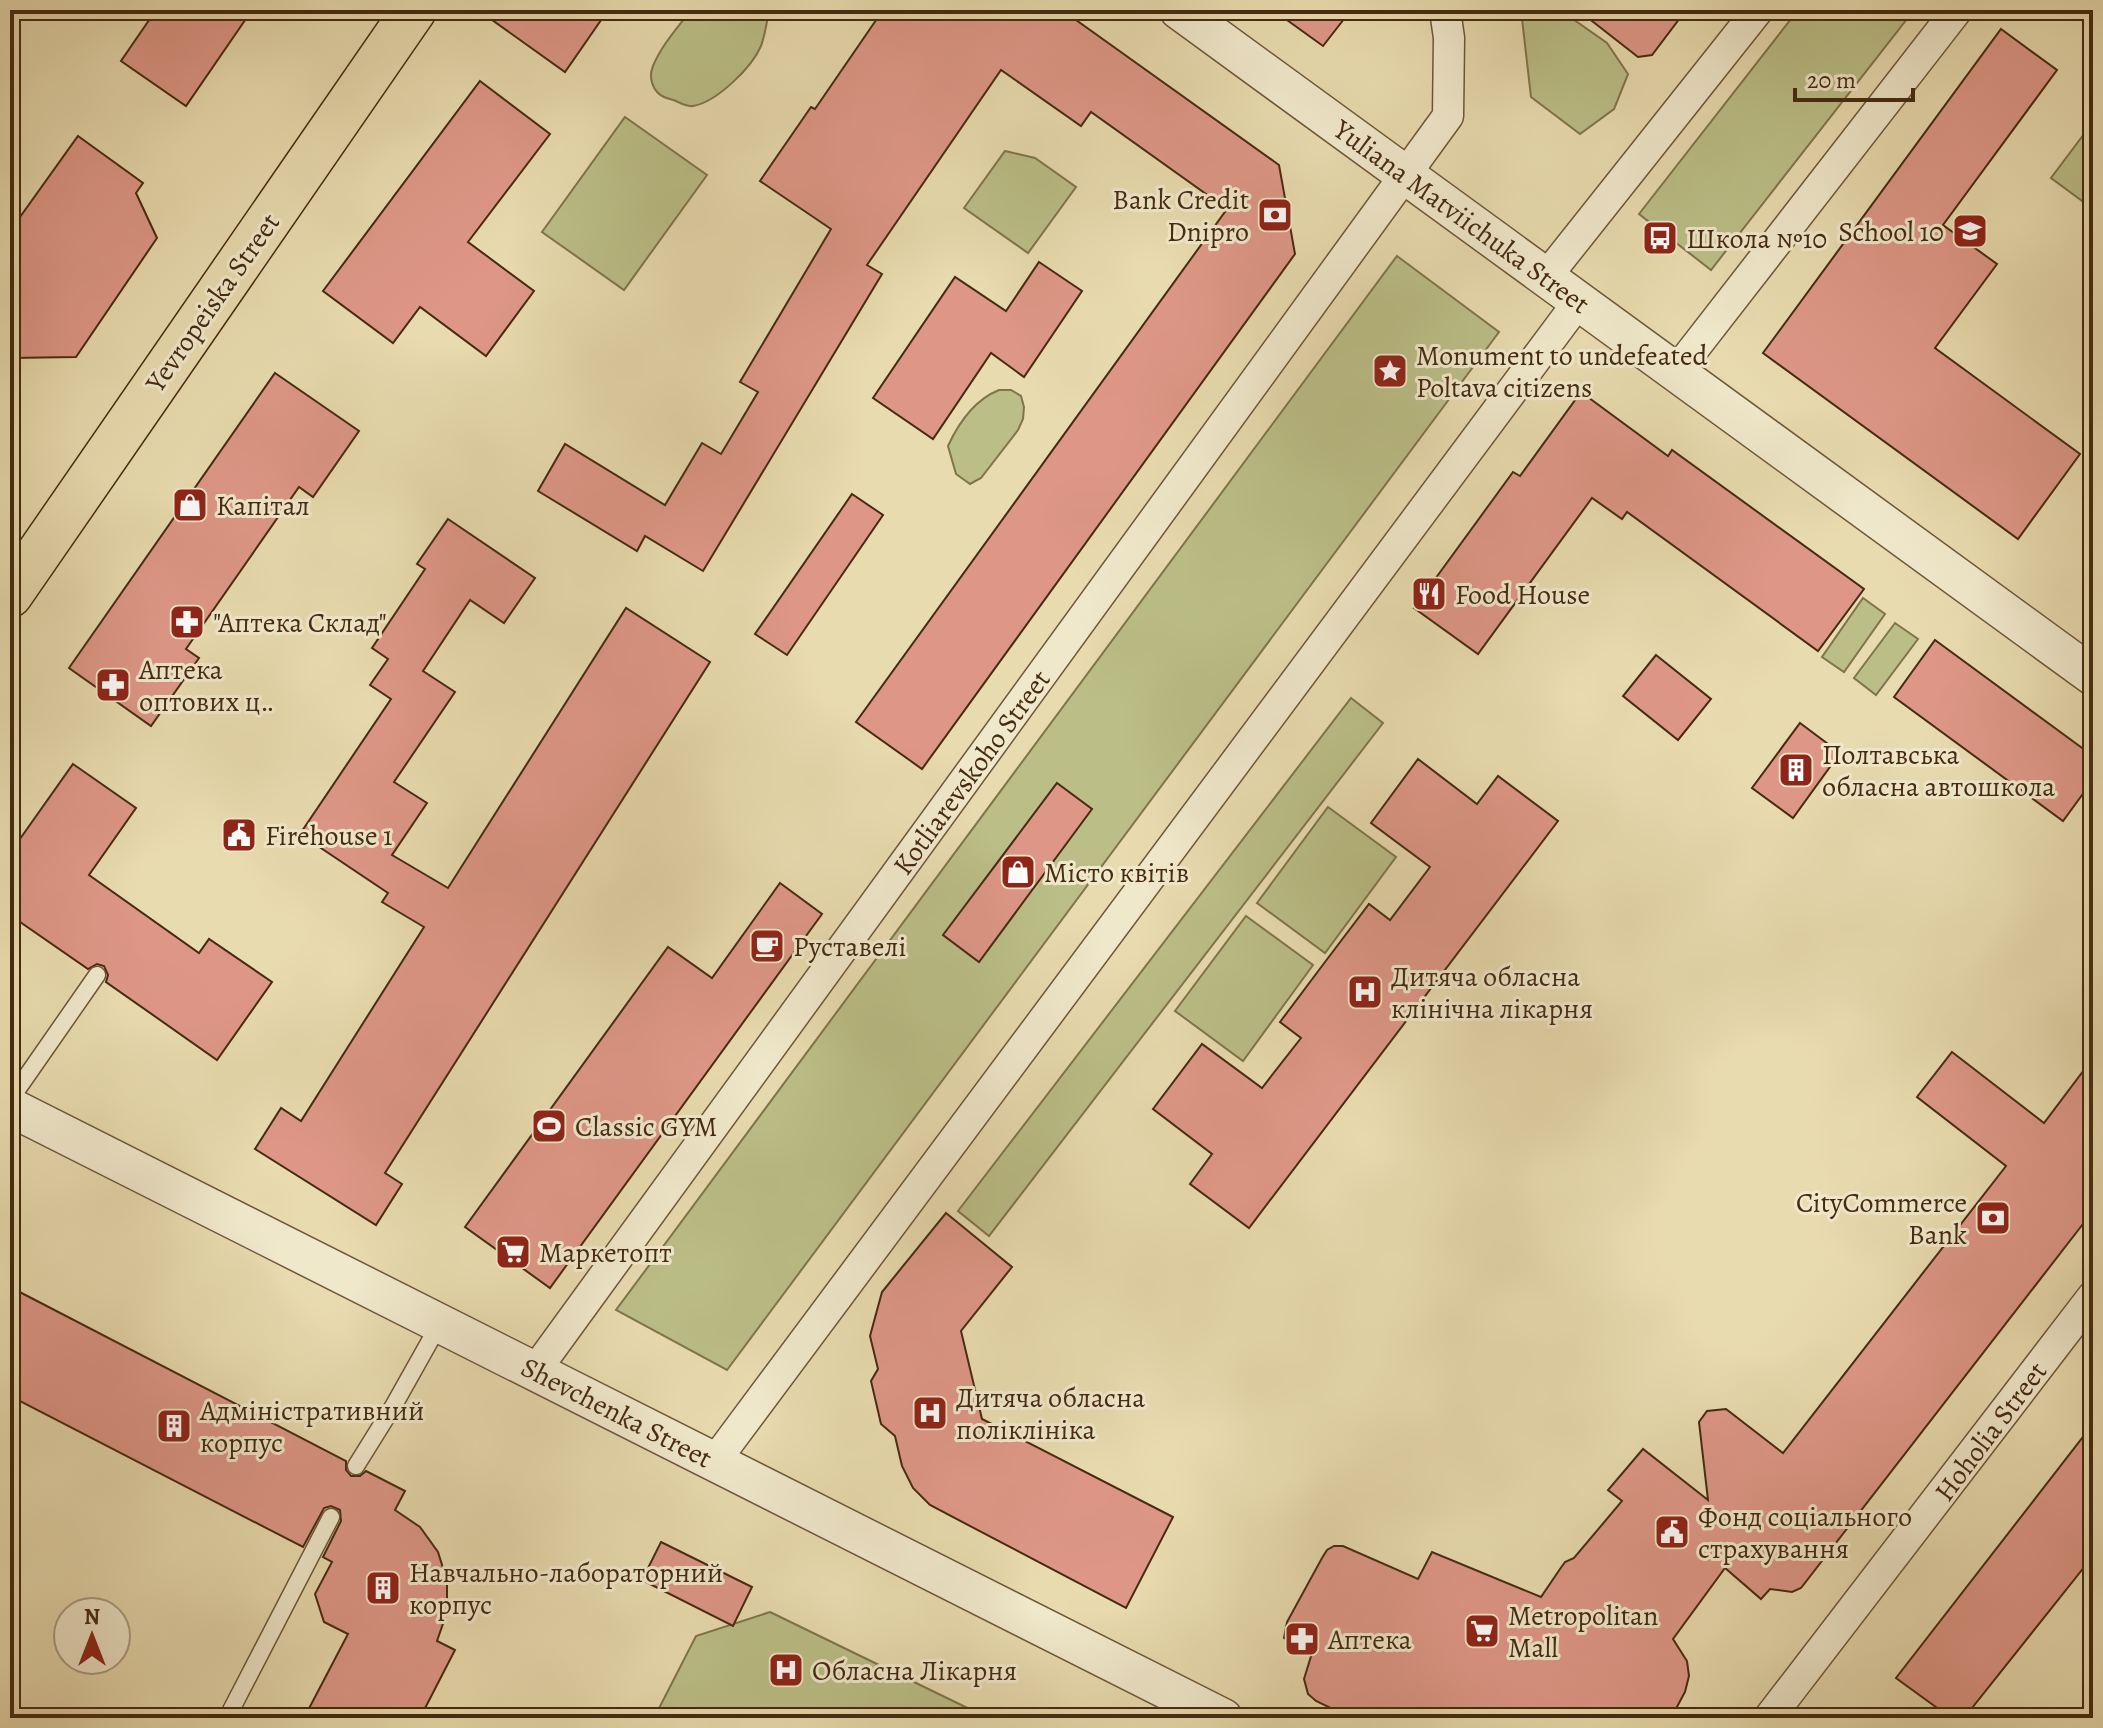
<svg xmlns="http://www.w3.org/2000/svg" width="2103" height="1728" viewBox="0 0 2103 1728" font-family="Alegreya,serif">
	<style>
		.green { fill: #bbbe87; stroke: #80744c; stroke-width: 2 }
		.building { fill: #de9787; stroke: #462a11; stroke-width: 2 }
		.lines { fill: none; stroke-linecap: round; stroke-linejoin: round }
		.service-casing { stroke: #6e5638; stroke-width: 19 }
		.minor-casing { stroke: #6e5638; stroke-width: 33 }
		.tertiary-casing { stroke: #6e5638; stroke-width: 41 }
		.primary-casing { stroke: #462a11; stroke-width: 47 }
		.service { stroke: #f0e8cb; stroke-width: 16 }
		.minor { stroke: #f0e8cb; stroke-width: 30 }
		.tertiary { stroke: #f0e8cb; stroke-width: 38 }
		.primary { stroke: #e8dbaf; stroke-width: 44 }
		.labels { text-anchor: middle; stroke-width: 6; stroke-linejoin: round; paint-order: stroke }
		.poi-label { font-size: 28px; fill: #462a11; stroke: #f0e8cb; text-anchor: start }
		.street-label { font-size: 28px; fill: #462a11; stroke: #f0e8cb }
	</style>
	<rect width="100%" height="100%" fill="#e8dbaf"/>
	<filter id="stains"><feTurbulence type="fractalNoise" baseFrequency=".0025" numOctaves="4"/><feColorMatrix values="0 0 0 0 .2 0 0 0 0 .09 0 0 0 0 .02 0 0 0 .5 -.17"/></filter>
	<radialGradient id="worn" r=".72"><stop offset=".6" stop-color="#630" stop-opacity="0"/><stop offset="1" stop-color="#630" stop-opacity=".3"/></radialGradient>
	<g class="green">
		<path d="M 691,10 L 769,10 C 767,22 765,35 761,46 C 752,67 717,102 693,106 C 687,107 682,104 676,101 C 672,99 668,99 664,97 C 653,92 648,78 653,66 C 661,46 678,27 691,10 Z"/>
		<polygon points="1521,10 1560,10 1607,43 1628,74 1614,109 1580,134 1531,97"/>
		<polygon points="1798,10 1914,10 1711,270 1639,214"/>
		<polygon points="625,117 707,175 624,290 542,232"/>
		<polygon points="2093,122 2093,209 2051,178"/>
		<polygon points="1005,151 1035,158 1076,187 1028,253 964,208"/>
		<polygon points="1397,256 1499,332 727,1370 616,1310"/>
		<path d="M 999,390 L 1011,390 L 1021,396 L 1024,407 L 1023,419 L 1018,430 L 981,478 L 970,484 L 956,474 L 948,446 C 959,422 974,400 999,390 Z"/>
		<polygon points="1863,598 1885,614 1844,672 1822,657"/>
		<polygon points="1895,623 1918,639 1876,695 1854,678"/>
		<polygon points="1351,698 1383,723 989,1236 958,1211"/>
		<polygon points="1328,807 1396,857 1325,953 1257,903"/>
		<polygon points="1246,916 1313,965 1243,1061 1175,1011"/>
		<polygon points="770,1612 988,1718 654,1718 696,1636"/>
	</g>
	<g class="building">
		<polygon points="156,10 252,10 186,106 121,61"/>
		<polygon points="478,10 608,10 565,72"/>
		<polygon points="883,10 1062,10 1279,165 1295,254 922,769 856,722 1227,209 1091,112 1081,126 1001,70 867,265 882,274 703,571 645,536 637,551 538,491 565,444 665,505 702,443 721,454 758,392 740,382 831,229 760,181 811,107 815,109"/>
		<polygon points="1273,10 1351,10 1323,46"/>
		<polygon points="1578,10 1686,10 1652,55 1638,57"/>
		<polygon points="2001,29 2057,70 1943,225 1997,264 1935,348 2080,454 2018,539 1763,353"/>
		<polygon points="480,81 550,134 468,242 534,291 486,356 420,307 393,343 323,291"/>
		<polygon points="78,136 143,183 136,193 157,238 76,357 10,358 10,231"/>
		<polygon points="1039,262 1082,291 1024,377 991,353 933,439 873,398 955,277 1006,311"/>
		<polygon points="275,373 359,431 313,497 299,487 186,649 199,658 151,726 69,668"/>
		<polygon points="1581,392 1668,456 1672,450 1864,589 1818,651 1627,512 1622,519 1592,498 1478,654 1414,608 1513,472 1520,476"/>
		<polygon points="852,494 883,515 787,655 755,634"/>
		<polygon points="448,519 535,578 504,623 470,600 423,671 455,692 394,782 427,803 392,855 448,888 626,608 710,662 385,1173 402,1184 376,1225 255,1149 281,1108 301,1121 424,927 382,902 388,893 300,834 391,699 370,685 388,659 372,648 425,569 417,564"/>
		<polygon points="1935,640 2093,756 2093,780 2063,821 1894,697"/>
		<polygon points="1656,655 1711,699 1678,740 1623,696"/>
		<polygon points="1800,723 1840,753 1793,818 1752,788"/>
		<polygon points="1418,759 1477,804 1498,776 1558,821 1249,1228 1190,1184 1212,1154 1153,1109 1202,1044 1262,1088 1301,1038 1280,1022 1325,962 1369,904 1390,920 1430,867 1371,823"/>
		<polygon points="73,764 136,808 89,875 199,953 209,939 272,982 217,1060 106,982 108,975 104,966 97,964 88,969 10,915 10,853"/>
		<polygon points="1057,783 1092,809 979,962 943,935"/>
		<polygon points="780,883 822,914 550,1288 465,1227 668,947 712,978"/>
		<polygon points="1952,1052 2044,1123 2093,1058 2093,1211 1801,1588 1792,1592 1770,1589 1761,1599 1725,1568 1673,1639 1687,1661 1689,1676 1685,1692 1671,1718 1351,1718 1316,1701 1308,1694 1304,1679 1312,1653 1284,1638 1287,1622 1322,1558 1327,1550 1334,1546 1343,1546 1418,1579 1432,1552 1541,1597 1560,1569 1565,1562 1574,1558 1622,1501 1608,1490 1643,1449 1708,1500 1699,1422 1707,1411 1726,1409 1783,1453 2006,1166 1917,1097"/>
		<polygon points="946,1213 1012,1267 961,1331 982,1419 1173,1517 1126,1608 930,1505 913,1488 902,1466 895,1436 881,1424 871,1381 878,1369 870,1336 882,1292"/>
		<polygon points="10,1287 346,1461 346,1470 351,1476 360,1476 366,1471 405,1491 395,1510 420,1527 438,1552 447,1581 447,1612 437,1641 455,1650 420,1718 304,1718 348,1634 324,1622 315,1594 332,1562 323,1557 341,1521 340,1510 331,1506 324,1508 303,1547 10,1396"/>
		<polygon points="2093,1424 2093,1556 1964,1718 1951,1718 1896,1678"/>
		<polygon points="661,1542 752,1587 733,1626 642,1580"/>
	</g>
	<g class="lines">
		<defs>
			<g id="service">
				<polyline points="10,1100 97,975"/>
				<polyline points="356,1466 394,1405 440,1323"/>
				<polyline points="10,1713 20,1718"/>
				<polyline points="227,1718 331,1517"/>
			</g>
			<g id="minor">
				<polyline points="1546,277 1758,10"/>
				<polyline points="1675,373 1957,10"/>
				<polyline points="535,1371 1448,116 1449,38 1445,10"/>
				<polyline points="715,1461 1579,301"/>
				<polyline points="1769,1718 2093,1296"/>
			</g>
			<g id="tertiary">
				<polyline points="1179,10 2093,676"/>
				<polyline points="10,1107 1223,1718"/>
			</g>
			<polyline id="primary" points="10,595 414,10"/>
		</defs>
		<use href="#service" class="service-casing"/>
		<use href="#minor" class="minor-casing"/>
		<use href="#tertiary" class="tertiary-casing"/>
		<use href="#primary" class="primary-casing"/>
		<use href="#service" class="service"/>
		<use href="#minor" class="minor"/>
		<use href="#tertiary" class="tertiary"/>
		<use href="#primary" class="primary"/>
	</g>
	<defs>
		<symbol id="bank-square" viewBox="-11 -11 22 22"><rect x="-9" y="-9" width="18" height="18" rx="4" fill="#8f2418" stroke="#f0e8cb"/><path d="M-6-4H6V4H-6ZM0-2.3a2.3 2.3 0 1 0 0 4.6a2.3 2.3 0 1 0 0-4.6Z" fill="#fff"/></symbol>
		<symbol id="school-square" viewBox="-11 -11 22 22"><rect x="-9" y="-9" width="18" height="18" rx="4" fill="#8f2418" stroke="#f0e8cb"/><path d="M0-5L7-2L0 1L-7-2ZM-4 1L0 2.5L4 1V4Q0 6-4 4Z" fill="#fff"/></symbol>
		<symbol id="bus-square" viewBox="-11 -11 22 22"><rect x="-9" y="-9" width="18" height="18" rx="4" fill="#8f2418" stroke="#f0e8cb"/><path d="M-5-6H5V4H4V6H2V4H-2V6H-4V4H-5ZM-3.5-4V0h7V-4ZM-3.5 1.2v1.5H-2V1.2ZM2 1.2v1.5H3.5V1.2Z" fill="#fff"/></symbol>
		<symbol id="sight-square" viewBox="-11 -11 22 22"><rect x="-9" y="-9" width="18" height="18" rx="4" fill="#8f2418" stroke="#f0e8cb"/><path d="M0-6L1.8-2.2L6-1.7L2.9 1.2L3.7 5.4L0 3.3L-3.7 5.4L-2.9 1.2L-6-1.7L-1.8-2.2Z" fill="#fff"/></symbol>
		<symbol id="shop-square" viewBox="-11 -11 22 22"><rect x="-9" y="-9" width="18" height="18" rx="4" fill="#8f2418" stroke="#f0e8cb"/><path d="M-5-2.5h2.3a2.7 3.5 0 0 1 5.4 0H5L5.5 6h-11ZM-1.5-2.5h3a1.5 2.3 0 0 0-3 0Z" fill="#fff"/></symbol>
		<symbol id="restaurant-square" viewBox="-11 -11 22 22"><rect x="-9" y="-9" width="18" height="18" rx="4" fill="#8f2418" stroke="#f0e8cb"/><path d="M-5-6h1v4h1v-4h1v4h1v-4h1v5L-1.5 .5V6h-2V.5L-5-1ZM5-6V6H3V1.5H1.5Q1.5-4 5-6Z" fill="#fff"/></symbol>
		<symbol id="pharmacy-square" viewBox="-11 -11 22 22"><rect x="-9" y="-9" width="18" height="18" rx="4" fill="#8f2418" stroke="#f0e8cb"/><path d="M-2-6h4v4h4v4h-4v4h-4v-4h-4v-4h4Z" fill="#fff"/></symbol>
		<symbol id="building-square" viewBox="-11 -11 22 22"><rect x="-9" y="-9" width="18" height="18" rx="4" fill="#8f2418" stroke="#f0e8cb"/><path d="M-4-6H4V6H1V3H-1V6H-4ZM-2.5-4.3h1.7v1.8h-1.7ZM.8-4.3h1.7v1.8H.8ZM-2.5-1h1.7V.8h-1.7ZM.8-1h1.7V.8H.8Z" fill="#fff"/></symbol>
		<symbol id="civic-square" viewBox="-11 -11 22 22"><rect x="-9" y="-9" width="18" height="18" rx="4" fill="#8f2418" stroke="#f0e8cb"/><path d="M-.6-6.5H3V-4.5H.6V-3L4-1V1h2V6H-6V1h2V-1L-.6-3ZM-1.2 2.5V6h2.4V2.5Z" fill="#fff"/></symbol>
		<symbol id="cafe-square" viewBox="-11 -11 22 22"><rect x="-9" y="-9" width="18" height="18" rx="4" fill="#8f2418" stroke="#f0e8cb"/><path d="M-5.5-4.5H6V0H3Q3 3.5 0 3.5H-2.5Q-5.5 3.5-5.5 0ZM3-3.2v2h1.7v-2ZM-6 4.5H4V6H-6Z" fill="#fff"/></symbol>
		<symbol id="hospital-square" viewBox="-11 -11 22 22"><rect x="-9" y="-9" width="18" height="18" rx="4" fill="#8f2418" stroke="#f0e8cb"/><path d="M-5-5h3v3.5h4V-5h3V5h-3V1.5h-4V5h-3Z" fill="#fff"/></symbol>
		<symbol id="stadium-square" viewBox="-11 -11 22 22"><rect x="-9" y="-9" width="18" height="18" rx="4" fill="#8f2418" stroke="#f0e8cb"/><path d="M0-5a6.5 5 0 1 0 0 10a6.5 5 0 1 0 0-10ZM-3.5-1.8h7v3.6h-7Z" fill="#fff"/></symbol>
		<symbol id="supermarket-square" viewBox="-11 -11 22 22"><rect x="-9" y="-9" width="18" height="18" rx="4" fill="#8f2418" stroke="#f0e8cb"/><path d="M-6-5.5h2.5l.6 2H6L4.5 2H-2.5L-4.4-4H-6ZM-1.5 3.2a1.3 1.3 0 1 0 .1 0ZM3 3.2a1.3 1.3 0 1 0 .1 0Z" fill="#fff"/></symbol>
	</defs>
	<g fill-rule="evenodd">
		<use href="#bank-square" x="1255" y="195" width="40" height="40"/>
		<use href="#school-square" x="1950" y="211" width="40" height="40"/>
		<use href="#bus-square" x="1640" y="218" width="40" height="40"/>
		<use href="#sight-square" x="1370" y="351" width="40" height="40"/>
		<use href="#shop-square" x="170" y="485" width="40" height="40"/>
		<use href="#restaurant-square" x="1409" y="574" width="40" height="40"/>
		<use href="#pharmacy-square" x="167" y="602" width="40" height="40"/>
		<use href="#pharmacy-square" x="93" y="665" width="40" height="40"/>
		<use href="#building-square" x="1776" y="750" width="40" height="40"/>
		<use href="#civic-square" x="219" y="815" width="40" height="40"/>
		<use href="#shop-square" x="998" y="852" width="40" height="40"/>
		<use href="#cafe-square" x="747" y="926" width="40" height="40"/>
		<use href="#hospital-square" x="1345" y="972" width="40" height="40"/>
		<use href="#stadium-square" x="529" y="1106" width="40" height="40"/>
		<use href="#bank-square" x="1973" y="1198" width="40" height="40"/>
		<use href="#supermarket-square" x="493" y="1232" width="40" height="40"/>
		<use href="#hospital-square" x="910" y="1393" width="40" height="40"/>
		<use href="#building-square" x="154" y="1406" width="40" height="40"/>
		<use href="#civic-square" x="1652" y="1512" width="40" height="40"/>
		<use href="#building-square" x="363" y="1568" width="40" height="40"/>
		<use href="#supermarket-square" x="1462" y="1611" width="40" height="40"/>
		<use href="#pharmacy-square" x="1282" y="1619" width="40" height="40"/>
		<use href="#hospital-square" x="766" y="1650" width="40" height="40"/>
	</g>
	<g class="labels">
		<g class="poi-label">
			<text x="1249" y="209" text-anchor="end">Bank Credit<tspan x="1249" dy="32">Dnipro</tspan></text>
			<text x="1944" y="241" text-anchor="end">School 10</text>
			<text x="1686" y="248">Школа №10</text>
			<text x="1416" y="365">Monument to undefeated<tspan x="1416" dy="32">Poltava citizens</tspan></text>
			<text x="216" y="515">Капітал</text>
			<text x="1455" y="604">Food House</text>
			<text x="213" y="632">"Аптека Склад"</text>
			<text x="139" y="679">Аптека<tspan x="139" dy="32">оптових ц‥</tspan></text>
			<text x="1822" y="764">Полтавська<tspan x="1822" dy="32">обласна автошкола</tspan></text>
			<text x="265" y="845">Firehouse 1</text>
			<text x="1044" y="882">Місто квітів</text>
			<text x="793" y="956">Руставелі</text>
			<text x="1391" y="986">Дитяча обласна<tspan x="1391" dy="32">клінічна лікарня</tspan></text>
			<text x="575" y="1136">Classic GYM</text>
			<text x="1967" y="1212" text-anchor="end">CityCommerce<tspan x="1967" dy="32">Bank</tspan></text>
			<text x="539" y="1262">Маркетопт</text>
			<text x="956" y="1407">Дитяча обласна<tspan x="956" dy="32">поліклініка</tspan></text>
			<text x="200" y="1420">Адміністративний<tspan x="200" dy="32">корпус</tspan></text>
			<text x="1698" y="1526">Фонд соціального<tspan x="1698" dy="32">страхування</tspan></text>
			<text x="409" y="1582">Навчально-лабораторний<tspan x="409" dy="32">корпус</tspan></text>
			<text x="1508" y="1625">Metropolitan<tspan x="1508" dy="32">Mall</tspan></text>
			<text x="1328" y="1649">Аптека</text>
			<text x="812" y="1680">Обласна Лікарня</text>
		</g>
		<g class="street-label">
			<text transform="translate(1462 216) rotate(36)" y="10">Yuliana Matviichuka Street</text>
			<text transform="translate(212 302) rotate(-55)" y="10">Yevropeiska Street</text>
			<text transform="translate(971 772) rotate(-54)" y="10">Kotliarevskoho Street</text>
			<text transform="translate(617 1412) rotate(27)" y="10">Shevchenka Street</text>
			<text transform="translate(1990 1431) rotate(-53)" y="10">Hoholia Street</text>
		</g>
	</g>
	<rect width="2103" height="1728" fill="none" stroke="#e8dbaf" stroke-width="40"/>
	<rect x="12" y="12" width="2079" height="1704" fill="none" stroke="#462a11" stroke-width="4"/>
	<rect x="20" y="20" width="2063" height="1688" fill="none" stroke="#462a11" stroke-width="2"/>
	<g transform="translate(92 1636)"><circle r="38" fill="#f0e8cb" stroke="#ac9c81" stroke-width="2"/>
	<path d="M0-6L14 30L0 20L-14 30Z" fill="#8f2418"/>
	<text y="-12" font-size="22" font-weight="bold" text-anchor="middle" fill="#462a11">N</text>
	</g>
	<path d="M1795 88v12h118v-12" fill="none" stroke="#462a11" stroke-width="4"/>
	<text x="1807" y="88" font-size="24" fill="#462a11" stroke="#f0e8cb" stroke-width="6" paint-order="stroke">20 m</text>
	<rect width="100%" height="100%" filter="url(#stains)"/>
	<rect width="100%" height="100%" fill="url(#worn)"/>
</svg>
